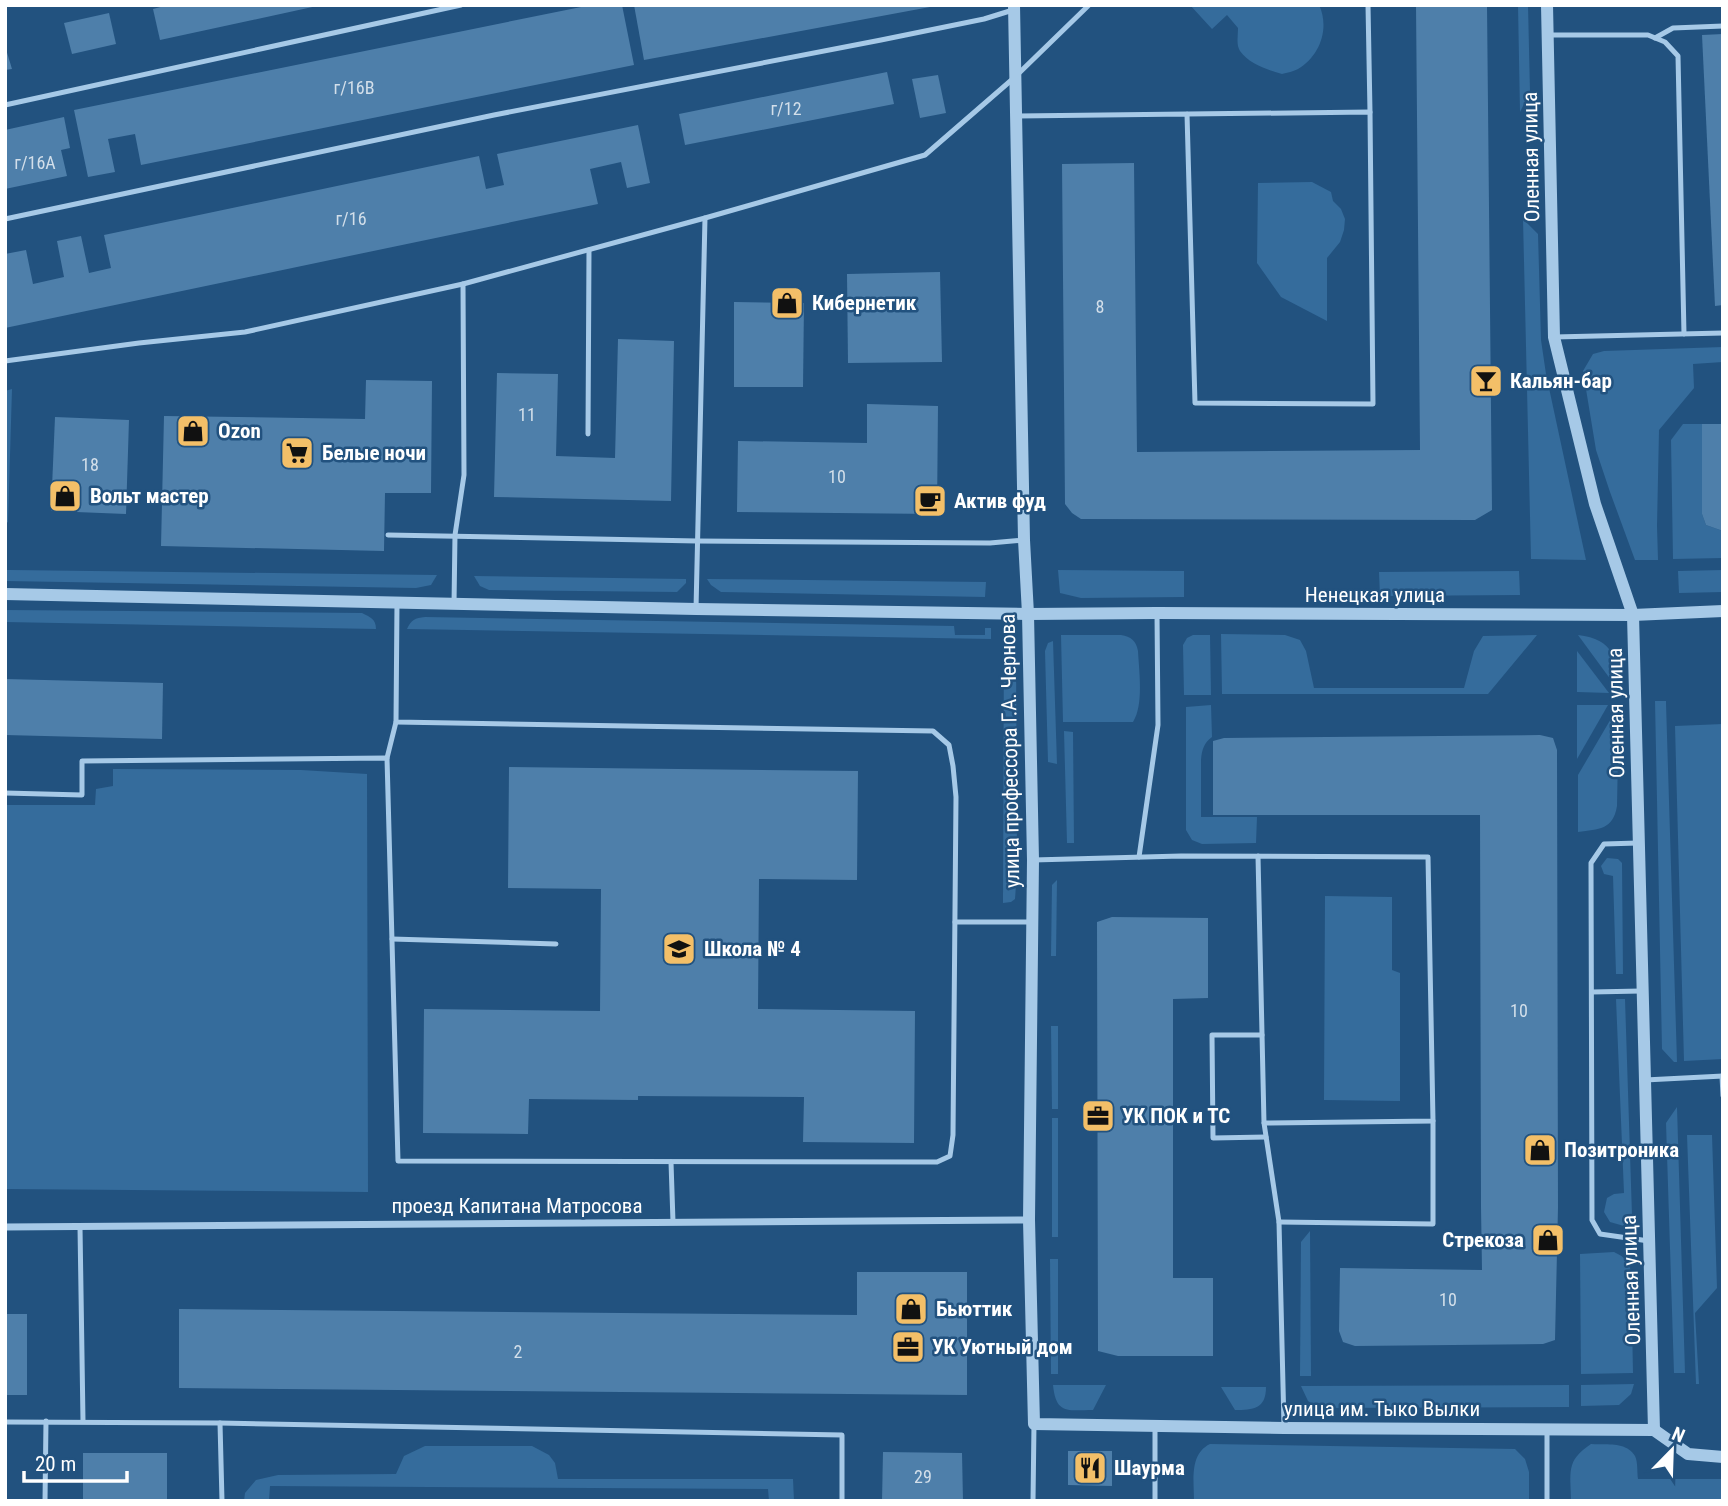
<svg xmlns="http://www.w3.org/2000/svg" width="1728" height="1506" viewBox="0 0 1728 1506" font-family="'Roboto Condensed',sans-serif">
	<style>
		.green { fill: #356c9c }
		.building { fill: #4e7faa }
		.lines { fill: none; stroke-linecap: round; stroke-linejoin: round }
		.service { stroke: #a6c9e7; stroke-width: 5 }
		.minor { stroke: #a6c9e7; stroke-width: 7 }
		.tertiary { stroke: #a6c9e7; stroke-width: 12 }
		.labels { text-anchor: middle; stroke-width: 5; stroke-linejoin: round; paint-order: stroke }
		.number-label { font-size: 18px; fill: #d3dfea }
		.street-label { font-size: 21px; fill: #fff; stroke: #22527f }
		.poi-label { font-size: 21px; font-weight: bold; fill: #fff; stroke: #22527f; text-anchor: start }
	</style>
	<rect width="100%" height="100%" fill="#22527f"/>
	<g class="green">
		<path d="M 1190,5 L 1319,5 C 1330,28 1320,56 1298,69 C 1294,71 1287,73 1282,74 C 1268,70 1249,64 1240,51 C 1236,45 1238,36 1238,28 L 1227,15 L 1212,29 Z"/>
		<polygon points="1518,5 1528,5 1530,92 1520,112"/>
		<polygon points="1312,182 1331,192 1333,201 1341,209 1345,219 1344,230 1340,242 1327,258 1327,321 1281,297 1257,263 1258,183"/>
		<polygon points="1523,219 1538,234 1541,340 1546,374 1586,560 1531,559"/>
		<polygon points="1723,347 1723,362 1693,364 1694,388 1659,430 1657,526 1658,560 1635,560 1610,492 1596,450 1583,371 1593,354 1604,351"/>
		<polygon points="12,389 8,522 5,524 5,391"/>
		<polygon points="1683,424 1702,424 1702,514 1706,525 1723,531 1723,558 1673,559 1671,440"/>
		<polygon points="5,570 11,570 437,575 431,585 416,588 5,581"/>
		<polygon points="1058,570 1184,571 1184,597 1081,598 1060,593"/>
		<polygon points="1723,570 1723,592 1679,593 1678,571"/>
		<polygon points="1519,571 1520,595 1380,596 1379,572"/>
		<polygon points="474,576 686,579 686,583 677,592 489,590 480,586"/>
		<polygon points="707,579 986,582 985,597 721,592 711,585"/>
		<path d="M 5,610 L 362,613 C 370,617 376,619 376,629 L 5,622 Z"/>
		<path d="M 425,617 L 954,626 L 955,635 L 985,635 L 985,628 L 991,628 L 991,639 L 407,629 C 411,620 415,618 425,617 Z"/>
		<polygon points="1004,632 1013,640 1016,648 1017,871 1015,899 1011,902 1003,903"/>
		<polygon points="1221,634 1285,635 1300,640 1306,651 1314,688 1464,688 1474,651 1483,636 1537,635 1488,694 1222,694"/>
		<path d="M 1061,635 L 1121,635 C 1131,637 1136,640 1138,651 C 1139,671 1144,705 1133,722 L 1063,722 Z"/>
		<polygon points="1193,635 1210,635 1211,695 1184,695 1183,645 1187,638"/>
		<path d="M 1578,635 C 1614,639 1617,659 1619,691 Z"/>
		<polygon points="1053,641 1057,764 1048,762 1045,651 1048,643"/>
		<polygon points="1577,651 1609,693 1577,692"/>
		<polygon points="1655,701 1666,701 1666,703 1677,1062 1674,1062 1662,1049"/>
		<path d="M 1211,705 L 1212,737 C 1204,743 1202,749 1201,760 L 1201,817 L 1257,817 L 1256,843 L 1202,844 L 1192,840 L 1186,830 L 1186,707 Z"/>
		<polygon points="1577,705 1608,705 1577,759"/>
		<path d="M 1619,705 L 1617,806 C 1613,830 1599,829 1578,832 L 1578,775 Z"/>
		<polygon points="1723,724 1723,1059 1684,1061 1675,726"/>
		<polygon points="1064,731 1073,732 1074,843 1067,843"/>
		<polygon points="113,769 301,770 367,774 368,1192 5,1189 5,805 95,805 96,789 113,786"/>
		<polygon points="1607,858 1618,859 1622,863 1623,974 1616,974 1613,876 1604,874 1601,866"/>
		<polygon points="1057,880 1056,956 1051,956 1052,885"/>
		<polygon points="1325,896 1392,897 1392,970 1400,973 1400,1101 1324,1100"/>
		<polygon points="1616,999 1625,999 1632,1215 1629,1223 1624,1226 1610,1222 1604,1212 1607,1198 1614,1194 1624,1193"/>
		<polygon points="1051,1026 1058,1026 1058,1109 1052,1109"/>
		<polygon points="1677,1107 1685,1373 1674,1373 1666,1123"/>
		<rect x="1052" y="1118" width="6" height="119"/>
		<polygon points="1687,1135 1712,1135 1717,1288 1695,1313 1699,1384 1696,1384"/>
		<polygon points="1310,1231 1311,1376 1300,1376 1301,1242"/>
		<path d="M 1614,1252 C 1625,1257 1629,1262 1631,1272 L 1633,1373 L 1581,1374 L 1580,1254 Z"/>
		<polygon points="1050,1259 1058,1259 1058,1374 1051,1374"/>
		<polygon points="1634,1384 1631,1394 1619,1405 1581,1406 1581,1385"/>
		<path d="M 1053,1385 L 1106,1385 L 1093,1410 C 1068,1410 1056,1415 1053,1385 Z"/>
		<polygon points="1569,1385 1569,1407 1318,1408 1308,1401 1301,1386"/>
		<path d="M 1221,1387 L 1266,1387 C 1266,1409 1253,1410 1235,1410 Z"/>
		<path d="M 1210,1444 L 1515,1449 L 1525,1459 L 1529,1472 L 1529,1501 L 1194,1501 C 1194,1481 1189,1454 1210,1444 Z"/>
		<path d="M 1591,1444 C 1606,1445 1626,1441 1635,1456 C 1638,1462 1637,1473 1638,1479 L 1723,1479 L 1723,1501 L 1571,1501 C 1571,1473 1565,1461 1591,1444 Z"/>
		<polygon points="425,1446 532,1446 549,1455 555,1463 558,1479 793,1479 794,1501 769,1501 768,1489 270,1486 269,1501 244,1501 245,1493 256,1480 278,1475 396,1474 404,1456"/>
	</g>
	<g class="building">
		<polygon points="168,5 317,5 317,6 160,40 153,9"/>
		<polygon points="591,5 622,5 634,65 141,165 135,134 108,139 115,172 88,177 74,110"/>
		<polygon points="634,5 930,5 930,7 644,60"/>
		<polygon points="1416,5 1487,5 1492,510 1475,520 1081,519 1072,513 1065,504 1062,164 1134,163 1137,452 1420,450"/>
		<polygon points="109,13 116,44 72,54 64,23"/>
		<polygon points="1723,34 1723,305 1715,306 1702,35"/>
		<polygon points="5,46 12,69 5,70"/>
		<polygon points="887,72 894,104 685,145 679,114"/>
		<polygon points="938,75 946,113 920,118 912,79"/>
		<polygon points="64,117 70,148 61,150 67,176 5,189 5,130"/>
		<polygon points="638,125 650,183 627,188 621,162 590,169 598,204 5,328 5,254 26,250 33,284 64,277 57,241 81,236 89,273 111,268 104,235 479,156 486,189 504,185 497,154"/>
		<polygon points="940,272 942,362 848,363 847,274"/>
		<polygon points="734,302 804,303 803,387 734,387"/>
		<polygon points="618,339 674,341 671,501 494,497 497,373 558,374 556,456 615,458"/>
		<polygon points="366,380 432,381 431,493 385,493 384,551 161,546 164,416 365,419"/>
		<polygon points="867,404 938,406 937,514 737,512 738,441 867,443"/>
		<polygon points="55,417 129,420 126,514 51,511"/>
		<polygon points="1702,424 1723,424 1723,531 1706,525 1702,514"/>
		<polygon points="5,679 163,683 162,739 5,735"/>
		<polygon points="1540,735 1553,738 1557,750 1558,1207 1555,1340 1543,1344 1355,1346 1343,1342 1339,1331 1340,1268 1482,1270 1481,1207 1480,815 1213,815 1213,741 1224,738"/>
		<polygon points="509,767 858,771 857,880 759,879 758,1009 915,1011 914,1143 803,1142 804,1097 638,1096 638,1100 529,1099 528,1134 423,1133 424,1009 600,1011 601,889 508,888"/>
		<polygon points="1112,917 1208,918 1208,998 1173,999 1173,1278 1213,1278 1213,1356 1118,1356 1098,1351 1097,922"/>
		<polygon points="857,1272 967,1272 967,1395 179,1388 179,1309 857,1315"/>
		<rect x="5" y="1314" width="22" height="81"/>
		<polygon points="1068,1451 1112,1451 1112,1486 1068,1485"/>
		<polygon points="883,1452 962,1453 963,1501 882,1501"/>
		<rect x="83" y="1453" width="84" height="48"/>
	</g>
	<g class="lines">
		<g class="service">
			<polyline points="1368,5 1370,112"/>
			<polyline points="1548,35 1648,35 1665,42 1678,56 1684,334"/>
			<polyline points="1655,38 1673,28 1723,26"/>
			<polyline points="5,105 461,5"/>
			<polyline points="1018,116 1370,112 1373,404 1195,403 1187,114"/>
			<polyline points="5,219 494,115 881,40 984,19 1013,10"/>
			<polyline points="1554,337 1723,333"/>
			<polyline points="5,361 139,343 245,332 463,284"/>
			<polyline points="588,434 589,250"/>
			<polyline points="388,535 697,541 990,543 1024,540"/>
			<polyline points="454,604 455,535 464,475 463,284 705,218 925,155 1015,77 1089,5"/>
			<polyline points="696,609 705,218"/>
			<polyline points="387,758 396,722"/>
			<polyline points="5,793 82,795 82,761 387,758 398,1161 937,1162 950,1156 953,1135 956,797 953,766 949,745 933,731 396,722 397,603"/>
			<polyline points="1638,843 1604,844 1591,863 1592,1220 1600,1234 1649,1241"/>
			<polyline points="1258,856 1264,1123 1279,1222 1284,1426"/>
			<polyline points="1139,857 1158,725 1157,613"/>
			<polyline points="1033,860 1181,856 1428,857 1433,1121 1264,1123"/>
			<polyline points="955,922 1032,922"/>
			<polyline points="392,939 556,944"/>
			<polyline points="1592,992 1641,991"/>
			<polyline points="1262,1035 1212,1035 1213,1138 1266,1137"/>
			<polyline points="1722,1076 1723,1096"/>
			<polyline points="1645,1080 1723,1076"/>
			<polyline points="671,1162 673,1222"/>
			<polyline points="1279,1222 1433,1224 1433,1121"/>
			<polyline points="80,1227 83,1421"/>
			<polyline points="5,1422 220,1423 842,1435 842,1501"/>
			<polyline points="220,1423 222,1501"/>
			<polyline points="1155,1427 1155,1501"/>
			<polyline points="45,1501 46,1421"/>
			<polyline points="1033,1501 1034,1424"/>
			<polyline points="1547,1501 1547,1430"/>
		</g>
		<polyline class="minor" points="5,1227 1029,1220"/>
		<g class="tertiary">
			<polyline points="1014,5 1024,540 1028,614 1033,860 1029,1220 1034,1424 1284,1428 1654,1430 1688,1454 1723,1457"/>
			<polyline points="1547,5 1554,337 1595,504 1633,615 1654,1430"/>
			<polyline points="5,594 696,609 1028,614 1157,613 1633,615 1723,611"/>
		</g>
	</g>
	<defs>
		<symbol id="shop-square" viewBox="-11 -11 22 22"><rect x="-9" y="-9" width="18" height="18" rx="4" fill="#f3bf68" stroke="#22527f"/><path d="M-5-2.5h2.3a2.7 3.5 0 0 1 5.4 0H5L5.5 6h-11ZM-1.5-2.5h3a1.5 2.3 0 0 0-3 0Z" fill="#111"/></symbol>
		<symbol id="bar-square" viewBox="-11 -11 22 22"><rect x="-9" y="-9" width="18" height="18" rx="4" fill="#f3bf68" stroke="#22527f"/><path d="M-6-5H6L.8 .8V4.5H3.5V6h-7V4.5H-.8V.8Z" fill="#111"/></symbol>
		<symbol id="supermarket-square" viewBox="-11 -11 22 22"><rect x="-9" y="-9" width="18" height="18" rx="4" fill="#f3bf68" stroke="#22527f"/><path d="M-6-5.5h2.5l.6 2H6L4.5 2H-2.5L-4.4-4H-6ZM-1.5 3.2a1.3 1.3 0 1 0 .1 0ZM3 3.2a1.3 1.3 0 1 0 .1 0Z" fill="#111"/></symbol>
		<symbol id="cafe-square" viewBox="-11 -11 22 22"><rect x="-9" y="-9" width="18" height="18" rx="4" fill="#f3bf68" stroke="#22527f"/><path d="M-5.5-4.5H6V0H3Q3 3.5 0 3.5H-2.5Q-5.5 3.5-5.5 0ZM3-3.2v2h1.7v-2ZM-6 4.5H4V6H-6Z" fill="#111"/></symbol>
		<symbol id="school-square" viewBox="-11 -11 22 22"><rect x="-9" y="-9" width="18" height="18" rx="4" fill="#f3bf68" stroke="#22527f"/><path d="M0-5L7-2L0 1L-7-2ZM-4 1L0 2.5L4 1V4Q0 6-4 4Z" fill="#111"/></symbol>
		<symbol id="office-square" viewBox="-11 -11 22 22"><rect x="-9" y="-9" width="18" height="18" rx="4" fill="#f3bf68" stroke="#22527f"/><path d="M-6-3h4V-5.5h4V-3h4V5H-6ZM-1-4.5V-3h2v-1.5ZM-6 0V1H6V0Z" fill="#111"/></symbol>
		<symbol id="restaurant-square" viewBox="-11 -11 22 22"><rect x="-9" y="-9" width="18" height="18" rx="4" fill="#f3bf68" stroke="#22527f"/><path d="M-5-6h1v4h1v-4h1v4h1v-4h1v5L-1.5 .5V6h-2V.5L-5-1ZM5-6V6H3V1.5H1.5Q1.5-4 5-6Z" fill="#111"/></symbol>
	</defs>
	<g fill-rule="evenodd">
		<use href="#shop-square" x="768" y="284" width="38" height="38"/>
		<use href="#bar-square" x="1467" y="362" width="38" height="38"/>
		<use href="#shop-square" x="174" y="412" width="38" height="38"/>
		<use href="#supermarket-square" x="278" y="434" width="38" height="38"/>
		<use href="#shop-square" x="46" y="477" width="38" height="38"/>
		<use href="#cafe-square" x="911" y="482" width="38" height="38"/>
		<use href="#school-square" x="660" y="930" width="38" height="38"/>
		<use href="#office-square" x="1079" y="1097" width="38" height="38"/>
		<use href="#shop-square" x="1521" y="1131" width="38" height="38"/>
		<use href="#shop-square" x="1529" y="1221" width="38" height="38"/>
		<use href="#shop-square" x="892" y="1290" width="38" height="38"/>
		<use href="#office-square" x="889" y="1328" width="38" height="38"/>
		<use href="#restaurant-square" x="1071" y="1449" width="38" height="38"/>
	</g>
	<g class="labels">
		<g class="number-label">
			<text x="354" y="94">г/16В</text>
			<text x="786" y="115">г/12</text>
			<text x="35" y="169">г/16А</text>
			<text x="351" y="225">г/16</text>
			<text x="1100" y="313">8</text>
			<text x="527" y="421">11</text>
			<text x="90" y="471">18</text>
			<text x="837" y="483">10</text>
			<text x="1519" y="1017">10</text>
			<text x="1448" y="1306">10</text>
			<text x="518" y="1358">2</text>
			<text x="923" y="1483">29</text>
		</g>
		<g class="street-label">
			<text transform="translate(1531 157) rotate(-91)" y="7">Оленная улица</text>
			<text x="1375" y="602">Ненецкая улица</text>
			<text transform="translate(1616 713) rotate(-91)" y="7">Оленная улица</text>
			<text transform="translate(1010 751) rotate(-91)" y="7">улица профессора Г.А. Чернова</text>
			<text x="517" y="1213">проезд Капитана Матросова</text>
			<text transform="translate(1631 1280) rotate(-92)" y="7">Оленная улица</text>
			<text x="1382" y="1416">улица им. Тыко Вылки</text>
		</g>
		<g class="poi-label">
			<text x="812" y="310">Кибернетик</text>
			<text x="1510" y="388">Кальян-бар</text>
			<text x="218" y="438">Ozon</text>
			<text x="322" y="460">Белые ночи</text>
			<text x="90" y="503">Вольт мастер</text>
			<text x="954" y="508">Актив фуд</text>
			<text x="704" y="956">Школа № 4</text>
			<text x="1122" y="1123">УК ПОК и ТС</text>
			<text x="1564" y="1157">Позитроника</text>
			<text x="1524" y="1247" text-anchor="end">Стрекоза</text>
			<text x="936" y="1316">Бьюттик</text>
			<text x="932" y="1354">УК Уютный дом</text>
			<text x="1114" y="1475">Шаурма</text>
		</g>
	</g>
	<rect width="1728" height="1506" fill="none" stroke="#ffffff" stroke-width="14"/>
	<g transform="translate(1672 1450) rotate(23)" stroke="#22527f" stroke-width="5" paint-order="stroke">
	<path d="M0-5L12 26L0 18L-12 26Z" fill="#ffffff"/>
	<text y="-10" font-size="19" font-weight="bold" text-anchor="middle" fill="#ffffff">N</text>
	</g>
	<path d="M24 1471v10h103v-10" fill="none" stroke="#ffffff" stroke-width="3.5"/>
	<text x="35" y="1471" font-size="21" fill="#ffffff" stroke="#22527f" stroke-width="5" paint-order="stroke">20 m</text>
</svg>
